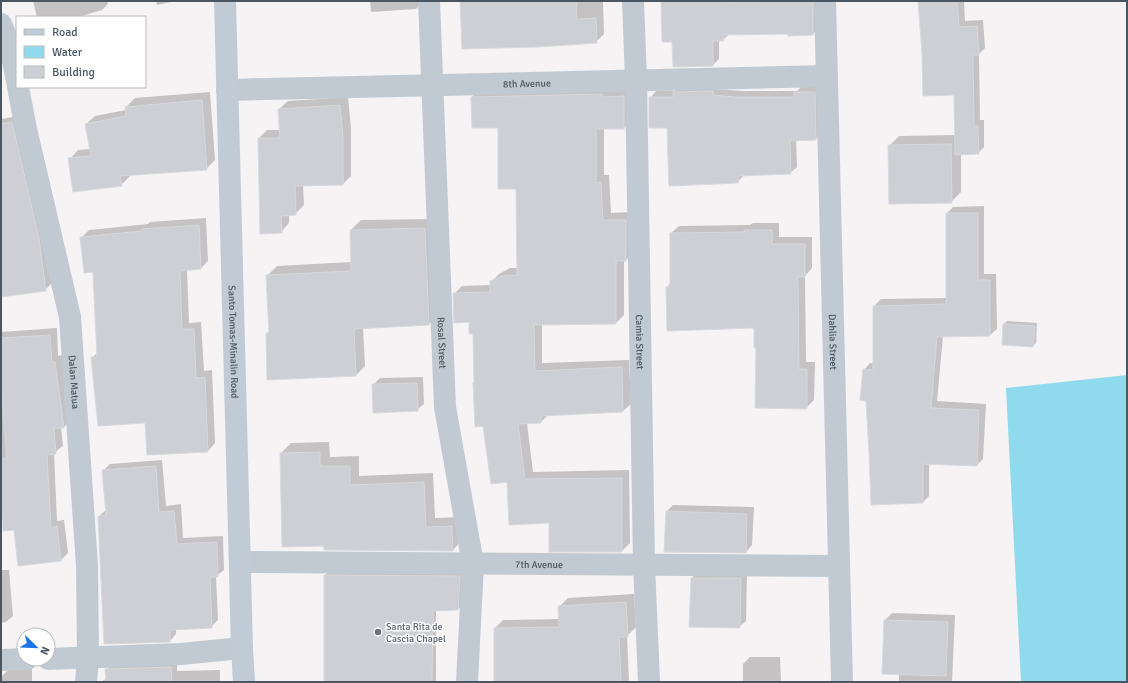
<svg xmlns="http://www.w3.org/2000/svg" width="1128" height="683" viewBox="0 0 1128 683" font-family="Signika,sans-serif">
	<style>
		.water { fill: #90daee }
		.shadow { fill: #0003 }
		.building { fill: #cdcfd5; stroke: #d7d9de }
		.lines { fill: none; stroke-linecap: round; stroke-linejoin: round }
		.minor { stroke: #c1cad2; stroke-width: 22 }
		.secondary { stroke: #c1cbd6; stroke-width: 22 }
		.worship-dot { fill: #6b7280; stroke: #fff; stroke-width: 1.5 }
		.labels { text-anchor: middle; stroke-width: 3; stroke-linejoin: round; paint-order: stroke }
		.street-label { font-size: 10px; fill: #4a5661; stroke: #fff }
		.worship-label { font-size: 10px; fill: #5b616d; stroke: #fff; text-anchor: start }
	</style>
	<rect width="100%" height="100%" fill="#f5f3f3"/>
	<polygon class="water" points="1127,375 1127,682 1021,682 1006,388"/>
	<g class="shadow">
		<polygon points="33,1 107,1 108,4 102,10 78,17 37,17"/>
		<polygon points="156,1 175,1 157,5"/>
		<polygon points="370,1 423,1 423,2 416,9 371,12"/>
		<polygon points="461,1 603,1 604,34 596,42"/>
		<polygon points="662,1 819,1 819,28 813,34 789,33 729,34 723,40 719,40 719,59 713,65 673,41"/>
		<polygon points="919,1 964,1 965,21 983,20 985,48 979,54 980,120 984,120 984,147 978,153 961,153 961,192 951,202 889,146 899,136 956,135 955,94 923,53"/>
		<polygon points="681,86 742,91 797,91 802,86 821,86 822,133 816,139 796,139 797,167 790,173 744,175 738,182 668,127 650,98 656,91 675,91"/>
		<polygon points="480,89 631,89 632,120 624,128 604,128 604,175 609,175 611,213 633,212 634,252 626,260 624,260 624,315 616,323 542,324 542,363 629,360 631,404 623,411 548,415 541,422 527,423 533,472 629,470 630,543 622,551 550,551 550,522 508,481 484,425 475,382 474,333 470,321 454,294 462,286 491,285 491,282 499,274 510,268 518,268 517,188 499,127 472,97"/>
		<polygon points="210,92 215,160 206,169 129,174 130,176 121,185 70,159 78,150 91,149 86,124 95,116 126,110 126,107 135,98"/>
		<polygon points="348,97 351,128 351,176 343,184 303,185 304,205 295,214 289,214 289,223 281,232 259,138 267,130 281,130 279,109 288,101"/>
		<polygon points="18,116 52,283 45,290 1,296 1,119"/>
		<polygon points="984,206 984,274 996,274 997,329 990,335 943,336 937,401 986,404 983,459 977,465 929,463 929,496 923,502 870,452 864,370 870,363 874,363 874,306 881,299 947,298 947,213 953,207"/>
		<polygon points="206,218 208,261 201,268 187,269 189,323 201,322 204,371 212,370 215,443 208,451 148,454 146,422 92,358 97,353 93,271 82,237 89,230 148,224 150,222"/>
		<polygon points="435,219 439,314 429,324 363,327 365,366 355,376 267,333 270,330 267,276 277,266 351,262 351,230 361,220"/>
		<polygon points="753,223 779,223 779,237 812,237 812,268 805,276 806,362 815,362 814,400 806,408 757,347 755,327 667,287 671,283 671,233 679,226 750,225"/>
		<polygon points="1007,321 1037,323 1036,343 1033,346 1004,324"/>
		<polygon points="57,328 58,356 62,355 71,420 64,427 61,427 63,446 54,453 57,521 64,520 68,553 61,560 15,529 1,503 1,332"/>
		<polygon points="423,377 424,404 417,410 373,385 380,378"/>
		<polygon points="329,442 330,457 359,456 359,476 433,473 435,518 461,517 462,540 453,550 281,453 291,443"/>
		<polygon points="162,460 166,506 181,504 183,538 223,536 224,570 216,576 218,620 211,627 176,629 176,634 170,641 99,516 106,510 103,471 110,464"/>
		<polygon points="673,505 754,507 752,545 746,552 667,511"/>
		<polygon points="1,570 9,570 13,616 6,622 1,623"/>
		<polygon points="698,571 747,572 746,621 739,627 690,626 692,578"/>
		<polygon points="329,572 463,573 461,606 458,609 436,610 436,682 325,682 325,575"/>
		<polygon points="634,594 636,627 627,636 629,682 495,682 495,628 503,620 560,619 559,607 568,598"/>
		<polygon points="892,613 955,615 952,682 899,682 899,674 885,620"/>
		<polygon points="750,657 780,657 781,682 743,682 743,664"/>
		<polygon points="177,661 177,671 220,670 220,682 101,682 107,678 106,670 112,664"/>
		<polygon points="9,669 32,669 32,681 50,681 50,682 2,682 2,676"/>
	</g>
	<g class="building">
		<polygon points="460,1 577,1 576,19 596,18 597,43 538,47 462,49"/>
		<polygon points="661,1 723,1 723,2 813,1 813,35 788,36 788,34 723,35 724,41 713,41 713,66 673,67 672,42 662,42"/>
		<polygon points="918,1 957,1 959,27 977,26 979,55 973,55 974,126 978,126 979,154 955,155 954,95 923,96 922,53"/>
		<polygon points="713,91 713,95 735,97 794,97 794,92 815,92 816,140 790,141 791,174 738,176 738,183 669,186 667,128 649,128 649,97 673,97 673,92"/>
		<polygon points="602,94 602,97 624,96 624,129 596,129 596,183 601,182 603,220 626,220 626,261 616,261 616,324 534,325 535,371 622,367 623,412 541,416 541,423 518,424 525,479 622,478 622,552 549,552 549,523 509,525 507,482 491,484 483,426 475,427 473,383 474,383 473,334 469,334 469,322 454,323 453,293 490,292 490,281 502,276 517,275 516,189 498,189 498,128 472,128 471,97"/>
		<polygon points="202,100 207,170 120,176 122,186 73,192 68,158 91,156 85,124 126,116 125,107"/>
		<polygon points="340,105 343,137 343,185 295,186 296,215 281,216 282,233 260,234 258,138 280,138 278,109"/>
		<polygon points="12,122 39,238 46,291 1,297 1,124"/>
		<polygon points="951,144 952,203 889,204 888,145"/>
		<polygon points="946,213 978,213 978,280 990,280 990,336 937,337 931,408 979,410 977,466 923,464 923,503 871,505 869,452 866,401 860,400 863,369 873,370 873,306 946,304"/>
		<polygon points="199,225 201,269 180,271 182,329 194,329 196,378 205,377 208,452 147,455 145,423 98,426 91,357 97,357 93,272 84,273 80,237 142,231 142,229"/>
		<polygon points="425,228 429,325 354,329 356,376 267,380 266,333 269,333 266,275 351,271 350,230"/>
		<polygon points="744,230 772,230 772,244 805,244 805,277 798,277 799,369 807,369 807,409 755,408 756,348 754,348 754,328 667,331 666,287 670,287 670,233 744,232"/>
		<polygon points="1003,324 1035,326 1033,347 1002,345"/>
		<polygon points="50,335 52,362 55,362 64,428 54,428 56,454 47,455 51,528 57,526 61,561 18,566 14,530 3,531 1,501 1,460 7,458 2,397 1,397 1,338"/>
		<polygon points="417,383 418,411 373,413 372,384"/>
		<polygon points="320,452 320,466 350,466 350,485 424,482 426,527 452,526 453,551 324,550 324,546 282,547 280,453"/>
		<polygon points="156,466 159,512 174,511 177,544 217,542 218,577 210,577 212,628 170,630 170,642 104,644 98,516 106,515 102,470"/>
		<polygon points="666,511 747,514 746,553 664,552"/>
		<polygon points="324,575 460,576 458,610 433,611 432,682 324,682"/>
		<polygon points="691,578 741,578 740,628 689,627"/>
		<polygon points="626,602 628,637 619,637 621,682 494,682 494,628 559,627 558,606"/>
		<polygon points="884,620 948,622 946,676 882,674"/>
		<polygon points="171,667 172,682 106,682 105,669"/>
	</g>
	<g class="lines">
		<g class="minor">
			<path id="s1" d="M 429,1 L 445,407 L 473,564 L 467,682"/>
			<path id="s2" d="M 633,1 L 636,80 L 644,565 L 649,682"/>
			<path id="s3" d="M 825,1 L 842,682"/>
			<polyline points="1,24 10,46 17,81"/>
			<path id="s4" d="M 18,87 L 26,129 L 70,317 L 87,566 L 88,658 L 86,682"/>
			<path id="s5" d="M 227,90 L 827,76"/>
			<path id="s6" d="M 240,562 L 839,566"/>
			<polyline points="48,659 181,654 242,648"/>
			<polyline points="1,660 27,659"/>
		</g>
		<path class="secondary" id="s7" d="M 225,1 L 242,648 L 244,682"/>
	</g>
	<circle class="worship-dot" cx="378" cy="632" r="4"/>
	<g class="labels">
		<g class="street-label">
			<text dy="4" stroke="none"><textPath href="#s5" startOffset="300">8th Avenue</textPath></text>
			<text dy="4" stroke="none"><textPath href="#s7" startOffset="341">Santo Tomas-Minalin Road</textPath></text>
			<text dy="4" stroke="none"><textPath href="#s2" startOffset="341">Camia Street</textPath></text>
			<text dy="4" stroke="none"><textPath href="#s3" startOffset="341">Dahlia Street</textPath></text>
			<text dy="4" stroke="none"><textPath href="#s1" startOffset="342">Rosal Street</textPath></text>
			<text dy="4" stroke="none"><textPath href="#s4" startOffset="301">Dalan Matua</textPath></text>
			<text dy="4" stroke="none"><textPath href="#s6" startOffset="299">7th Avenue</textPath></text>
		</g>
		<g class="worship-label">
			<text x="386" y="630">Santa Rita de<tspan x="386" dy="12">Cascia Chapel</tspan></text>
		</g>
	</g>
	<rect width="1128" height="683" fill="none" stroke="#4a5661" stroke-width="4"/>
	<rect x="16" y="16" width="130" height="72" fill="#ffffff" stroke="#b7bbc0"/>
	<rect x="24" y="29" width="20" height="6" fill="#c1cbd6" stroke="#b7bbc0"/>
	<text x="52" y="36" font-size="12" fill="#4a5661">Road</text>
	<rect x="24" y="46" width="20" height="12" fill="#90daee" stroke="#b7bbc0"/>
	<text x="52" y="56" font-size="12" fill="#4a5661">Water</text>
	<rect x="24" y="66" width="20" height="12" fill="#cdcfd5" stroke="#b7bbc0"/>
	<text x="52" y="76" font-size="12" fill="#4a5661">Building</text>
	<g transform="translate(36 647) rotate(113)"><circle r="19" fill="#ffffff" stroke="#b7bbc0"/>
	<path d="M0-3L7 15L0 10L-7 15Z" fill="#1a73e8"/>
	<text y="-6" font-size="11" font-weight="bold" text-anchor="middle" fill="#4a5661">N</text>
	</g>
</svg>
